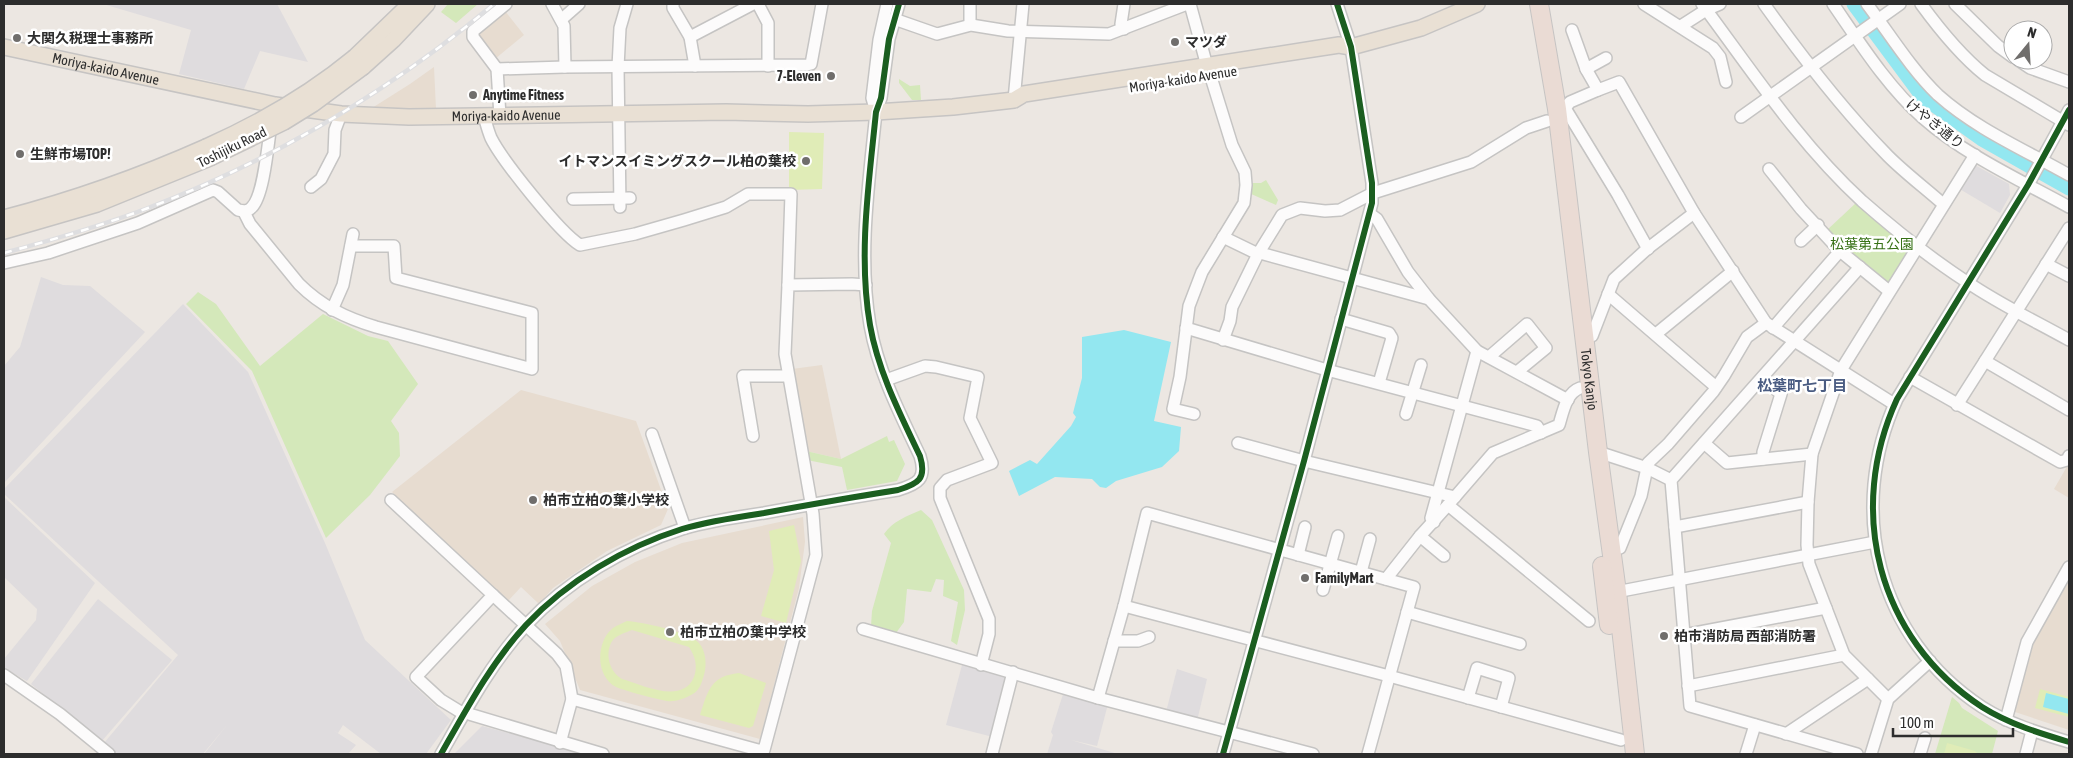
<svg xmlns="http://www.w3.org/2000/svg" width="2073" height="758" viewBox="0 0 2073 758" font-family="'Asap Condensed','Noto Sans JP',sans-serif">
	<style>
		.industrial { fill: #dfdcde }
		.education { fill: #e7dcd0 }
		.green { fill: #d4e8ba }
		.pitch { fill: #e0ecb7; fill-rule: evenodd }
		.water { fill: #93e7f0 }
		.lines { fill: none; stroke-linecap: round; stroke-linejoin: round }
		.river { stroke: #93e7f0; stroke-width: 15 }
		.minor-casing { stroke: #c5c4c3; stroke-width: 14 }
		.major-casing { stroke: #c6c4c3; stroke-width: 18 }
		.highway-casing { stroke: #c6c4c3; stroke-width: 20 }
		.minor { stroke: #fcfbfb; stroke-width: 11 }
		.major { stroke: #e9e0d4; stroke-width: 15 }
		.highway { stroke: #eadbd4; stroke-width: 18 }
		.rail-casing { stroke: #dedee0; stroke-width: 4.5 }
		.rail { stroke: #fff; stroke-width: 2.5; stroke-dasharray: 8; stroke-linecap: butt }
		.major-bridge-casing { stroke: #c6c4c3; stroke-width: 18; stroke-linecap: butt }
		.major-bridge { stroke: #e9e0d4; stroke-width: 15 }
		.cycleway-casing { stroke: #fff; stroke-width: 9 }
		.cycleway { stroke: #1b5e20; stroke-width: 6 }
		.poi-dot { fill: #706e6c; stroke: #fff; stroke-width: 2 }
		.labels { text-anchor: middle; stroke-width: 5; stroke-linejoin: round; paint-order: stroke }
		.poi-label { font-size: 14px; font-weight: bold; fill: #2d2d2d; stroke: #fff; text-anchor: start }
		.street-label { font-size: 14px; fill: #2d2d2d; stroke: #fff }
		.park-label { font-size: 14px; fill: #377116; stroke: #fff }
		.neighbourhood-label { font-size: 15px; font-weight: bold; fill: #4a5c82; stroke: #fff }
	</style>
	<rect width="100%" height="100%" fill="#ece7e2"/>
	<g class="industrial">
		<polygon points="103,4 277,4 308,62 260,51 244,89 179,74 191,30"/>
		<polygon points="1973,164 2009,184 2010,195 2000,213 1958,188"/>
		<polygon points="41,277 63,285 90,286 145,332 4,483 4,366 20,347"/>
		<polygon points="183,304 248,372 325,543 365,640 451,720 426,754 381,754 343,725 338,733 333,730 356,745 348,754 204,754 227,725 203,754 118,754 104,743 178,655 4,494 4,489"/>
		<polygon points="4,497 95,583 27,681 4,668 4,659 36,620 37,609 4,577"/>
		<polygon points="98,599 172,660 101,742 31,684"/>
		<polygon points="962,665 1005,677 1007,683 993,737 946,725"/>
		<polygon points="1177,669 1207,679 1197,721 1166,712"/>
		<polygon points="1064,691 1108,704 1097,746 1071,740 1118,754 1047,754 1053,735 1051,732"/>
		<polygon points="482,726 586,754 454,754"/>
	</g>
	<g class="education">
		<polygon points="505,11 524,35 495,59 477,36 478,32"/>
		<polygon points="434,67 436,109 372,108 410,84"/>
		<polygon points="822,365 841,459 806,451 792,369"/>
		<polygon points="521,390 636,421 668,509 661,525 607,551 553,588 539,604 521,587 507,602 392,492"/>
		<polygon points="2069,463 2069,498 2054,489"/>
		<polygon points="803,517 805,542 799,588 760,739 580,690 560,641 545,624 592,586 635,562 682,543"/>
		<polygon points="2069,581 2069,730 2012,711 2032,644"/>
	</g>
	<g class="green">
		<polygon points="448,4 478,4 456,23 441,12"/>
		<polygon points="899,79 910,86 920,85 921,100 912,100 899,83"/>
		<polygon points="1266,180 1278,200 1276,205 1249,193 1250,183 1261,183"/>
		<polygon points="1857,202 1909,246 1910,250 1889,283 1886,284 1840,247 1826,231"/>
		<polygon points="198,292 216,304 260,366 323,314 368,336 388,341 418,384 391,421 399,433 400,456 370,495 326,538 252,371 186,304"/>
		<polygon points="887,436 889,442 894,440 905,464 897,481 847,490 842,467 807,460 806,451 841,459"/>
		<path d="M 921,510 L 932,520 L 964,590 L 965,610 L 957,645 L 951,641 L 958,602 L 943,596 L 944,580 L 936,579 L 931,592 L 907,589 L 904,622 L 896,633 L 871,626 L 872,611 L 891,543 L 884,534 C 893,521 907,516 921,510 Z"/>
		<polygon points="1952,697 1959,703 1962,708 1998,731 1992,754 1935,754"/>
	</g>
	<g class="pitch">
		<polygon points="789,132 824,133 822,189 789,190"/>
		<polygon points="794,525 801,561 786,623 761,616 774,570 769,531"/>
		<path d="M 627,621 C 641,622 690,632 699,643 C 706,651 707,665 704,675 C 701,685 699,692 689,696 C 683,699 675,702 667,701 C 656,699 625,691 616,687 C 595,676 596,641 613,628 C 617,625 623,623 627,621 ZM 632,630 L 689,647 C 695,656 698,666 694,677 C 682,705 643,685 622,679 C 610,672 605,656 611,643 C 615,635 625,633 632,630 Z"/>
		<path d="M 739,673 L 766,683 L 753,726 L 749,728 L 700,715 C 708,690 711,676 739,673 Z"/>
		<polygon points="2040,689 2069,697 2069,717 2035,708"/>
		<polygon points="1947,743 1975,751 1978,754 1944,754"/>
	</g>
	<g class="water">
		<polygon points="1124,330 1171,342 1154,421 1181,427 1179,451 1162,467 1116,481 1106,488 1100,487 1092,479 1055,477 1019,496 1009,471 1030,460 1037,464 1071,426 1076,417 1073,413 1082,378 1082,337"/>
		<polygon points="2046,693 2069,699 2069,714 2043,707"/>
	</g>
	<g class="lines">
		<polyline class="river" points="1854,4 1923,97 1982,139 2069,188"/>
		<defs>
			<g id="minor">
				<polyline points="552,4 564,26 565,67 807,65 811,64 822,4"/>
				<polyline points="673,4 673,8 690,37 695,66"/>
				<polyline points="758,4 768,23 768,66"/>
				<polyline points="970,4 970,22"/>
				<polyline points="1124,4 1121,24 1124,29"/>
				<polyline points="1190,4 1207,66"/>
				<polyline points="1644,4 1713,48 1720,57 1726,82"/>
				<path d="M 1702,4 C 1752,71 1799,143 1862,201 C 1895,230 1930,258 1967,282 C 1999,304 2035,321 2069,340"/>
				<path d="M 1764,4 C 1802,57 1842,109 1888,156 C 1905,173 1925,188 1943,204"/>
				<path d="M 1833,4 C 1860,43 1887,86 1923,118 C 1965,155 2020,180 2069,207"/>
				<path d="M 1867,4 C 1889,33 1911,69 1938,95 C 1976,129 2025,150 2069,175"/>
				<path d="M 1921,4 C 1940,30 1960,55 1985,75 L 2069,125"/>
				<polyline points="1955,4 1998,46 2013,57"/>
				<polyline points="562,19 579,4"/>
				<polyline points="894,19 937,34 971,25 1008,31 1109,34 1187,4"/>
				<polyline points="1681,26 1706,10 1720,4"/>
				<polyline points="1572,30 1586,69 1598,90 1619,82 1694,213 1766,323 1894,404"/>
				<polyline points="690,37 753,4"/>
				<polyline points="2018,60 2030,68 2069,82"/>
				<polyline points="497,69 565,67"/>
				<polyline points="1586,69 1606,58"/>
				<polyline points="1014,100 1023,4"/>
				<polyline points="1565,108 1618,195 1648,249"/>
				<polyline points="1557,109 1565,108 1570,102 1598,90"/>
				<path d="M 2069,110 L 2028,185 L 1897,399 C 1846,510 1877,638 1982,707 C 2009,724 2039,733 2069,742"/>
				<polyline points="876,112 872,98 879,40 887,4"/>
				<path d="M 484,116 C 486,123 488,131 491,138 C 502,160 560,233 580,245 L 635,234 L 684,220 L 726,207 L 748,194 L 791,194 L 788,285"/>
				<polyline points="500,116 497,69 473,37 473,31 506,4"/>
				<polyline points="1741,117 1900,4"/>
				<polyline points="1769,169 1801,209 1840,251 1889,291"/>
				<polyline points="311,187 321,179 334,154 335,130 341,114"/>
				<polyline points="573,199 630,198"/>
				<polyline points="620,207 618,67 620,28 627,4"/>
				<path d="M 244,212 L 250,224 L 299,284 C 321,306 346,318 376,327 L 532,369 L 532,313 L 396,278 L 394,246 L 351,246"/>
				<polyline points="1370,214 1377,219 1408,272 1429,299 1477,351 1568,400"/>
				<polyline points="2069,228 1985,361 2069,410"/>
				<polyline points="1223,237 1258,254"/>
				<polyline points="1801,241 1818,225"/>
				<polyline points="1260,253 1429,299"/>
				<path d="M 4,263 L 48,253 L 138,223 L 213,190 L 218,192 L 238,210 C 243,211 248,212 252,207 C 264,195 268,143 271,124"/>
				<polyline points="2046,264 2069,276"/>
				<polyline points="1608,294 1716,387"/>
				<polyline points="332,310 343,285 353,234"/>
				<polyline points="1341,319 1389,333 1392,338 1379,383"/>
				<polyline points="1186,328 1327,370 1537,426 1541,433"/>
				<polyline points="1773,328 1840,251"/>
				<polyline points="1656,334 1733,271"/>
				<polyline points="1584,338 1592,336 1614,279 1647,249 1694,213"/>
				<polyline points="1223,340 1230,321 1232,307 1258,254 1282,215 1300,208 1325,211 1340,210 1373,193 1471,162 1526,128 1547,121"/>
				<polyline points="1489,357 1527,324 1546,348 1517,372"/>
				<polyline points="1910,377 2060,462 2067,460 2069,456"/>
				<polyline points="1762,378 1781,394 1763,452 1763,459"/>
				<polyline points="886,380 925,366 936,367 978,377 970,418 992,463 947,480 940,488 940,498 989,619 989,634 981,665"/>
				<path d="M 1580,388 C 1566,393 1563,412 1559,425 L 1493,453 L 1448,505 L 1589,621"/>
				<polyline points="1957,405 1985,361"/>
				<polyline points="1194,414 1173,409 1180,377 1189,306 1202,272 1244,203 1246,185 1245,172 1232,145 1210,74"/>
				<polyline points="1406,414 1421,365"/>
				<polyline points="652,434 685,528"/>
				<polyline points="753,436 743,376 788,376"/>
				<polyline points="1238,443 1304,461 1455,497"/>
				<polyline points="1704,443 1727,463 1812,454"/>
				<polyline points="1598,452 1647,468 1671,480"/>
				<polyline points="391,500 493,595 416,677 441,700 459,711 603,754"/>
				<polyline points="1434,522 1431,518 1477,351"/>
				<polyline points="1675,527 1808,502"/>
				<polyline points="1420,536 1444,556"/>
				<polyline points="1612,548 1620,548 1641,496 1648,463 1668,444 1713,392 1724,376 1747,337 1766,323"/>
				<polyline points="1298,555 1305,527"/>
				<polyline points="1361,572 1370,539"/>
				<polyline points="1386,579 1420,536 1448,505"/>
				<polyline points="1323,590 1338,536"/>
				<polyline points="1611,593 1875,542"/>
				<polyline points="493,595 557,654 566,666 572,699 758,750 764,750 816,555 813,514 785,354 788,285 852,284 866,285"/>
				<polyline points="1124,606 1389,676 1621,740"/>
				<polyline points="1407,612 1520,644"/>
				<polyline points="863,629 1098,698 1313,754"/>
				<polyline points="1684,635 1826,608"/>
				<polyline points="1114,641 1138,641 1149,637"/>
				<polyline points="4,675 60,714 109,754"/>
				<polyline points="1688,686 1844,655"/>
				<polyline points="1098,698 1124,606 1147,513 1414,587 1368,754"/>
				<polyline points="1468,698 1477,668 1509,678 1501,707"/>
				<polyline points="1888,699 1844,655 1809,564 1807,545 1808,502 1812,454 1841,370 1975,155"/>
				<polyline points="2006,720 2027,642 2069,567"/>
				<polyline points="1786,734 1868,679"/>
				<polyline points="560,743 572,699"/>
				<path d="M 441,754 C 466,710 491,663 526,625 C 567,581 625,547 682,529 C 709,521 737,517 764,513 C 808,505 853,497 898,490 C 918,484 927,479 920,456 C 900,414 878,371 870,325 C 858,255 869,182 876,112 L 881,98 L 889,39 L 899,4"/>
				<polyline points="992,754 1013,672"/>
				<polyline points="1223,754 1304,461 1372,203 1372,183 1351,47 1337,4"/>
				<polyline points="1746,754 1755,725"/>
				<polyline points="1857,754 1690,706 1671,480 1860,267"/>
				<polyline points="1871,754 1888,699 1930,661"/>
				<polyline points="1920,754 1925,738"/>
				<polyline points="2026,754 2032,731"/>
			</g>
			<g id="major">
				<path id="s1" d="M 4,47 L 275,105 L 341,114 L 409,117 L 726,112 L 808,114 L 876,112 L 953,107 L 1014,100 L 1024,94 L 1339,45 L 1351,47 L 1421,28 L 1477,4"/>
				<polyline points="355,57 410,4"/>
				<polyline points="363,67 393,40 427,4"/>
				<path d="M 4,218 C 73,200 141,176 206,147"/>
				<polyline points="4,231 97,204 210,158"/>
			</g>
			<g id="highway">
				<path id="s2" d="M 1539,4 L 1557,109 L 1598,452 L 1617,592 L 1635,754"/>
				<polyline points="1602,566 1609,625"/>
			</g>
		</defs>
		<use href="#minor" class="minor-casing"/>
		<use href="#major" class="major-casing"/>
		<use href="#highway" class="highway-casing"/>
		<use href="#minor" class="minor"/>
		<use href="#major" class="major"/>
		<use href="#highway" class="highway"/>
		<defs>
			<path id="rail" d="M 4,253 C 52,240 101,226 148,208 C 274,160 391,90 494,4"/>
		</defs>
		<use href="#rail" class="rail-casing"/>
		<use href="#rail" class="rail"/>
		<defs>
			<g id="major-bridge">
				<path d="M 206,147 C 260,123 309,95 355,57"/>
				<polyline points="210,158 284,122 313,104 363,67"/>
			</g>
		</defs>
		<use href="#major-bridge" class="major-bridge-casing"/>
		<use href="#major-bridge" class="major-bridge"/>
		<defs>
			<g id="cycleway">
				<path d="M 2069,110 L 2028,185 L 1897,399 C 1846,510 1877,638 1982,707 C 2009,724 2039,733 2069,742"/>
				<path d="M 441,754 C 466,710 491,663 526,625 C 567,581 625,547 682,529 C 709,521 737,517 764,513 C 808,505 853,497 898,490 C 918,484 927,479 920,456 C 900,414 878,371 870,325 C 858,255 869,182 876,112 L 881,98 L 889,39 L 899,4"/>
				<polyline points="1223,754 1304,461 1372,203 1372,183 1351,47 1337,4"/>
			</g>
		</defs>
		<use href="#cycleway" class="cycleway-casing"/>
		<use href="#cycleway" class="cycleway"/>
	</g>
	<g class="poi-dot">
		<circle cx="17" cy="38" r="5"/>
		<circle cx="1175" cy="42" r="5"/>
		<circle cx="831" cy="76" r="5"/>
		<circle cx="473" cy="95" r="5"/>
		<circle cx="20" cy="154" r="5"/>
		<circle cx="806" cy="161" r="5"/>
		<circle cx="533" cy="500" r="5"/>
		<circle cx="1305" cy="578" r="5"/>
		<circle cx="670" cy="632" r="5"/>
		<circle cx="1664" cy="636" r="5"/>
	</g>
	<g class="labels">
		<g class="poi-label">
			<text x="27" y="43">大関久税理士事務所</text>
			<text x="1185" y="47">マツダ</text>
			<text x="821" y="81" text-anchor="end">7-Eleven</text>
			<text x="483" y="100">Anytime Fitness</text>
			<text x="30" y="159">生鮮市場TOP!</text>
			<text x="796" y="166" text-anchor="end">イトマンスイミングスクール柏の葉校</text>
			<text x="543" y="505">柏市立柏の葉小学校</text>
			<text x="1315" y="583">FamilyMart</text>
			<text x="680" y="637">柏市立柏の葉中学校</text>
			<text x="1674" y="641">柏市消防局 西部消防署</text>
		</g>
		<g class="street-label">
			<text dy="5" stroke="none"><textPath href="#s1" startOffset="104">Moriya-kaido Avenue</textPath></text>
			<text transform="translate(1183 79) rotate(-9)" y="5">Moriya-kaido Avenue</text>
			<text dy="5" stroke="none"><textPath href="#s1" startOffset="509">Moriya-kaido Avenue</textPath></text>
			<text transform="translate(1935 124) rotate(39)" y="5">けやき通り</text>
			<text transform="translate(232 147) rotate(-26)" y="5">Toshijiku Road</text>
			<text dy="5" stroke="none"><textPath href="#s2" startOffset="379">Tokyo Kanjo</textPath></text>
		</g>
		<g class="park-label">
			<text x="1872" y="249">松葉第五公園</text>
		</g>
		<g class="neighbourhood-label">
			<text x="1802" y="391">松葉町七丁目</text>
		</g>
	</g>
	<rect width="2073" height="758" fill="none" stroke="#2d2d2d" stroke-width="10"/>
	<g transform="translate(2028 45) rotate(18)"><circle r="24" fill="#ffffff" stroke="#ababab"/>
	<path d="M0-4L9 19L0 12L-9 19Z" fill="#706e6c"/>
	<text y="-8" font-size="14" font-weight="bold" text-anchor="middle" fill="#2d2d2d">N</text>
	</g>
	<path d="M1893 728v8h120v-8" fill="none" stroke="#2d2d2d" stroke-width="2.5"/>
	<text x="1900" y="728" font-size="15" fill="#2d2d2d" stroke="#ffffff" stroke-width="4" paint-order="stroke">100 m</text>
</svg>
